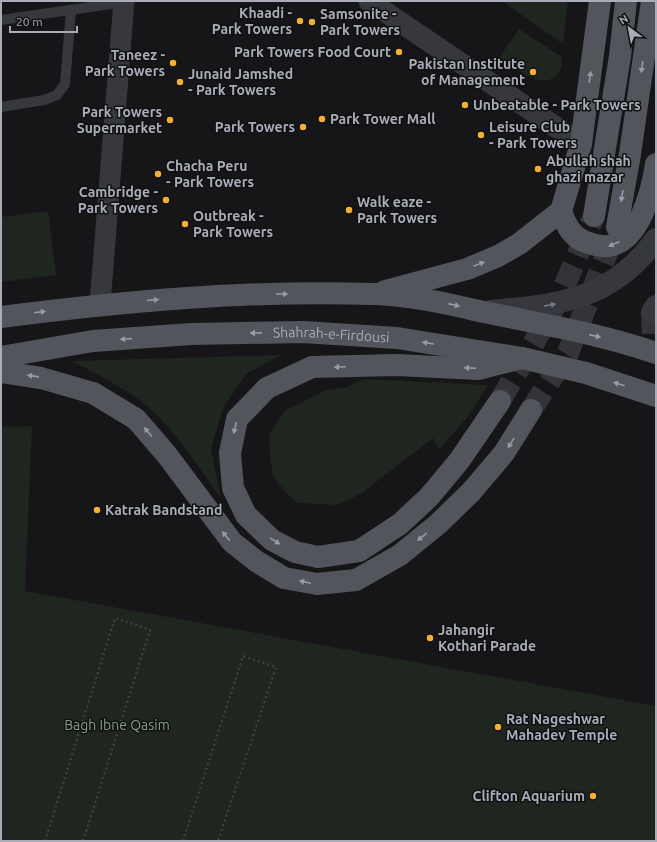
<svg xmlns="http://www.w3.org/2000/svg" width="657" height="842" viewBox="0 0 657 842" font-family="Ubuntu,sans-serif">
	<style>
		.green { fill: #1e261f }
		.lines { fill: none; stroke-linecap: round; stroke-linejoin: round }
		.tertiary-tunnel { stroke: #333438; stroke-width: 22; stroke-dasharray: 22 11; stroke-linecap: butt }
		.primary-tunnel { stroke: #333438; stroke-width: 22; stroke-dasharray: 22 11; stroke-linecap: butt }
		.path { stroke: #3d3f44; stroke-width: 2.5; stroke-dasharray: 2 3; stroke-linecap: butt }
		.service { stroke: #37383d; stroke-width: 10 }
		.minor { stroke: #37383d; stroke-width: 21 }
		.tertiary { stroke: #37383d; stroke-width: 22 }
		.primary { stroke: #53555c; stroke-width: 22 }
		.oneway { fill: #979ba6 }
		.oneway2 { fill: #757881 }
		.poi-dot { fill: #f2b134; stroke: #111113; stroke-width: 1.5 }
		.labels { text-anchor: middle; stroke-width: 3; stroke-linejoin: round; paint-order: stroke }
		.poi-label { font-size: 14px; font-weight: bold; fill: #a8adb8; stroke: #111113; text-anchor: start }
		.street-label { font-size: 14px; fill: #a8adb8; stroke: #111113 }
		.park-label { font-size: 14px; fill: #7fa381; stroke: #111113 }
	</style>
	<rect width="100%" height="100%" fill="#161618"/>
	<g class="green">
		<polygon points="502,1 568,1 563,44"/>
		<path d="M 519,29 L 562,57 C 562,61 562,69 559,72 C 546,94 513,67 499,58 Z"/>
		<polygon points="48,211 56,275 1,282 1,217"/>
		<path d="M 281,355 L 246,374 L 223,408 L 211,449 L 221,498 C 200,469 180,438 155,413 C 132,391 99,376 72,361 Z"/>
		<polygon points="364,379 488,385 467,418 439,449 433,438 362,493 338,505 298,503 286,493 273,476 270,457 269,434 285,411 326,390 347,387"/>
		<polygon points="32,426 25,591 656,706 656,841 1,841 1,427"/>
	</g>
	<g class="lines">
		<polyline class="tertiary-tunnel" points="652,312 653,342 656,356"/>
		<g class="primary-tunnel">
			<polyline points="500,401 558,301 594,216"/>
			<polyline points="531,410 568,353 616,230"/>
		</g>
		<g class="path">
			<polyline points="45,841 115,618 150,630 83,841"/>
			<polyline points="183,841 243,656 276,667 218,841"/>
		</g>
		<g class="service">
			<polyline points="1,20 124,2"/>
			<polyline points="1,107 44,100 57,95 65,84 71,10"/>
		</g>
		<g class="minor">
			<polyline points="369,1 581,144"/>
			<polyline points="100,304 124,1"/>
		</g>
		<g class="tertiary">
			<path d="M 490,311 C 559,305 612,300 656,239"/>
			<polyline points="652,312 656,306"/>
		</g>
		<g class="primary">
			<path d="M 561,211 C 566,226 573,239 589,243 C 595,245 602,247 608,246 C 640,242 652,190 656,164"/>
			<polyline points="594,216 620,56 626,1"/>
			<polyline points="617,227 630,154 652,1"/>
			<polyline points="385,291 467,269 498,256 519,244 561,211 581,144 600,1"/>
			<path d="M 1,317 C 126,301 247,290 373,294 C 411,295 448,304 484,312 C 542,324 600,334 656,353"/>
			<path id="s1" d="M 1,357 L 93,341 L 191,334 L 303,332 L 397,338 L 522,358 L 586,373 L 656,396"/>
			<polyline points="1,372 41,378 93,393 136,419 167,455 232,542 256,561 284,578 317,584 356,580 400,555 438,524 471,492 504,453 531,410"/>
			<polyline points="500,401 459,461 429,497 400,524 359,551 318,557 295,552 272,540 246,515 233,488 230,453 237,419 267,388 312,367 396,365 478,369 522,358"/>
		</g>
	</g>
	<defs><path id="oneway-solid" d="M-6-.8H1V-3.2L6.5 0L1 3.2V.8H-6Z"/></defs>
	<g class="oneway">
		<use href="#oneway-solid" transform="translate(642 67) rotate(98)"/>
		<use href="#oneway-solid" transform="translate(590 77) rotate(-82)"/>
		<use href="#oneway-solid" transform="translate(622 196) rotate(100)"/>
		<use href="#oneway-solid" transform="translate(614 244) rotate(158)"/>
		<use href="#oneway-solid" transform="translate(479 264) rotate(-22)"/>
		<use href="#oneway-solid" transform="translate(282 294)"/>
		<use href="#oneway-solid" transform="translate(153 300) rotate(-5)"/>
		<use href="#oneway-solid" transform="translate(454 305) rotate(13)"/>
		<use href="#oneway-solid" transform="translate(40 312) rotate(-7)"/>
		<use href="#oneway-solid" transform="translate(256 333) rotate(179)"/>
		<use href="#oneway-solid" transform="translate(595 336) rotate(13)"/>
		<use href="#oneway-solid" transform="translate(126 339) rotate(176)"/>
		<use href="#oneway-solid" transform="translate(428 343) rotate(-171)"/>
		<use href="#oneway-solid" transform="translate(340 367) rotate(178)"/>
		<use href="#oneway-solid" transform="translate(470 368) rotate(-177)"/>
		<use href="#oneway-solid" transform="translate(33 376) rotate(-172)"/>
		<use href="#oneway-solid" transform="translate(619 384) rotate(-162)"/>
		<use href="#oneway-solid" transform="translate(235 428) rotate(103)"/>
		<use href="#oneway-solid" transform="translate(148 432) rotate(-130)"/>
		<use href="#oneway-solid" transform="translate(511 443) rotate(122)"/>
		<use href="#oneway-solid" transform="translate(226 536) rotate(-129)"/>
		<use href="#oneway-solid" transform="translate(422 537) rotate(141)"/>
		<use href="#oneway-solid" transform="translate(275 541) rotate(32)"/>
		<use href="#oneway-solid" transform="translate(305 582) rotate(-168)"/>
	</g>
	<use class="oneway2" href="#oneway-solid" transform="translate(550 305) rotate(-11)"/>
	<g class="poi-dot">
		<circle cx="300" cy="21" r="4"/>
		<circle cx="312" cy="22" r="4"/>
		<circle cx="399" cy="52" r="4"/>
		<circle cx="173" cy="63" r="4"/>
		<circle cx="533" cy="72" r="4"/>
		<circle cx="180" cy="82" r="4"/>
		<circle cx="465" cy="105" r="4"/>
		<circle cx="322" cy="119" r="4"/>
		<circle cx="170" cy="120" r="4"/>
		<circle cx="303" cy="127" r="4"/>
		<circle cx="481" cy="135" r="4"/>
		<circle cx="538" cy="169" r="4"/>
		<circle cx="158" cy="174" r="4"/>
		<circle cx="166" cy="200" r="4"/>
		<circle cx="349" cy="210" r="4"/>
		<circle cx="185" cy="224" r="4"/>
		<circle cx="97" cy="510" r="4"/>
		<circle cx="430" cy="638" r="4"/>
		<circle cx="498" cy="727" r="4"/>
		<circle cx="593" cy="796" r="4"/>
	</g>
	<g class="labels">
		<g class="poi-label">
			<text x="292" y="18" text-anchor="end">Khaadi -<tspan x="292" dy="16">Park Towers</tspan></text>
			<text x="320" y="19">Samsonite -<tspan x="320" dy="16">Park Towers</tspan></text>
			<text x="391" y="57" text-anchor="end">Park Towers Food Court</text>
			<text x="165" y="60" text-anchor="end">Taneez -<tspan x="165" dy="16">Park Towers</tspan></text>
			<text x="525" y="69" text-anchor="end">Pakistan Institute<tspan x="525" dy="16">of Management</tspan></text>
			<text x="188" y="79">Junaid Jamshed<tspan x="188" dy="16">- Park Towers</tspan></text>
			<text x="473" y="110">Unbeatable - Park Towers</text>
			<text x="162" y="117" text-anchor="end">Park Towers<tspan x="162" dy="16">Supermarket</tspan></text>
			<text x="330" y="124">Park Tower Mall</text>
			<text x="295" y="132" text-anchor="end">Park Towers</text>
			<text x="489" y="132">Leisure Club<tspan x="489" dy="16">- Park Towers</tspan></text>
			<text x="546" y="166">Abullah shah<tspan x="546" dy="16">ghazi mazar</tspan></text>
			<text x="166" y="171">Chacha Peru<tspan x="166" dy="16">- Park Towers</tspan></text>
			<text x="158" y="197" text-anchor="end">Cambridge -<tspan x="158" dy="16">Park Towers</tspan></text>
			<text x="357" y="207">Walk eaze -<tspan x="357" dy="16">Park Towers</tspan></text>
			<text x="193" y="221">Outbreak -<tspan x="193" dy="16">Park Towers</tspan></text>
			<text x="105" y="515">Katrak Bandstand</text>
			<text x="438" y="635">Jahangir<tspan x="438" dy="16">Kothari Parade</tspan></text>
			<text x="506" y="724">Rat Nageshwar<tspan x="506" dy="16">Mahadev Temple</tspan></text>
			<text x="585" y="801" text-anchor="end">Clifton Aquarium</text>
		</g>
		<g class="street-label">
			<text dy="5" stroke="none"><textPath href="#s1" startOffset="332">Shahrah-e-Firdousi</textPath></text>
		</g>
		<g class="park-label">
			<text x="117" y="730">Bagh Ibne Qasim</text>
		</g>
	</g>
	<rect width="657" height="842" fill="none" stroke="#a8adb8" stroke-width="4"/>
	<g transform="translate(629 28) rotate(328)" stroke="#111113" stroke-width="3" paint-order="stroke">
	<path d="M0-3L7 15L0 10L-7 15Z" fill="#a8adb8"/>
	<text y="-6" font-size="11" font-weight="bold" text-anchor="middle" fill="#a8adb8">N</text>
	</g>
	<path d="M10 26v6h67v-6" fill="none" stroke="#a8adb8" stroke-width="2"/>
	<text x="16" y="26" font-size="12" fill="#a8adb8" stroke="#111113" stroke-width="3" paint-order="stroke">20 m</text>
</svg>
